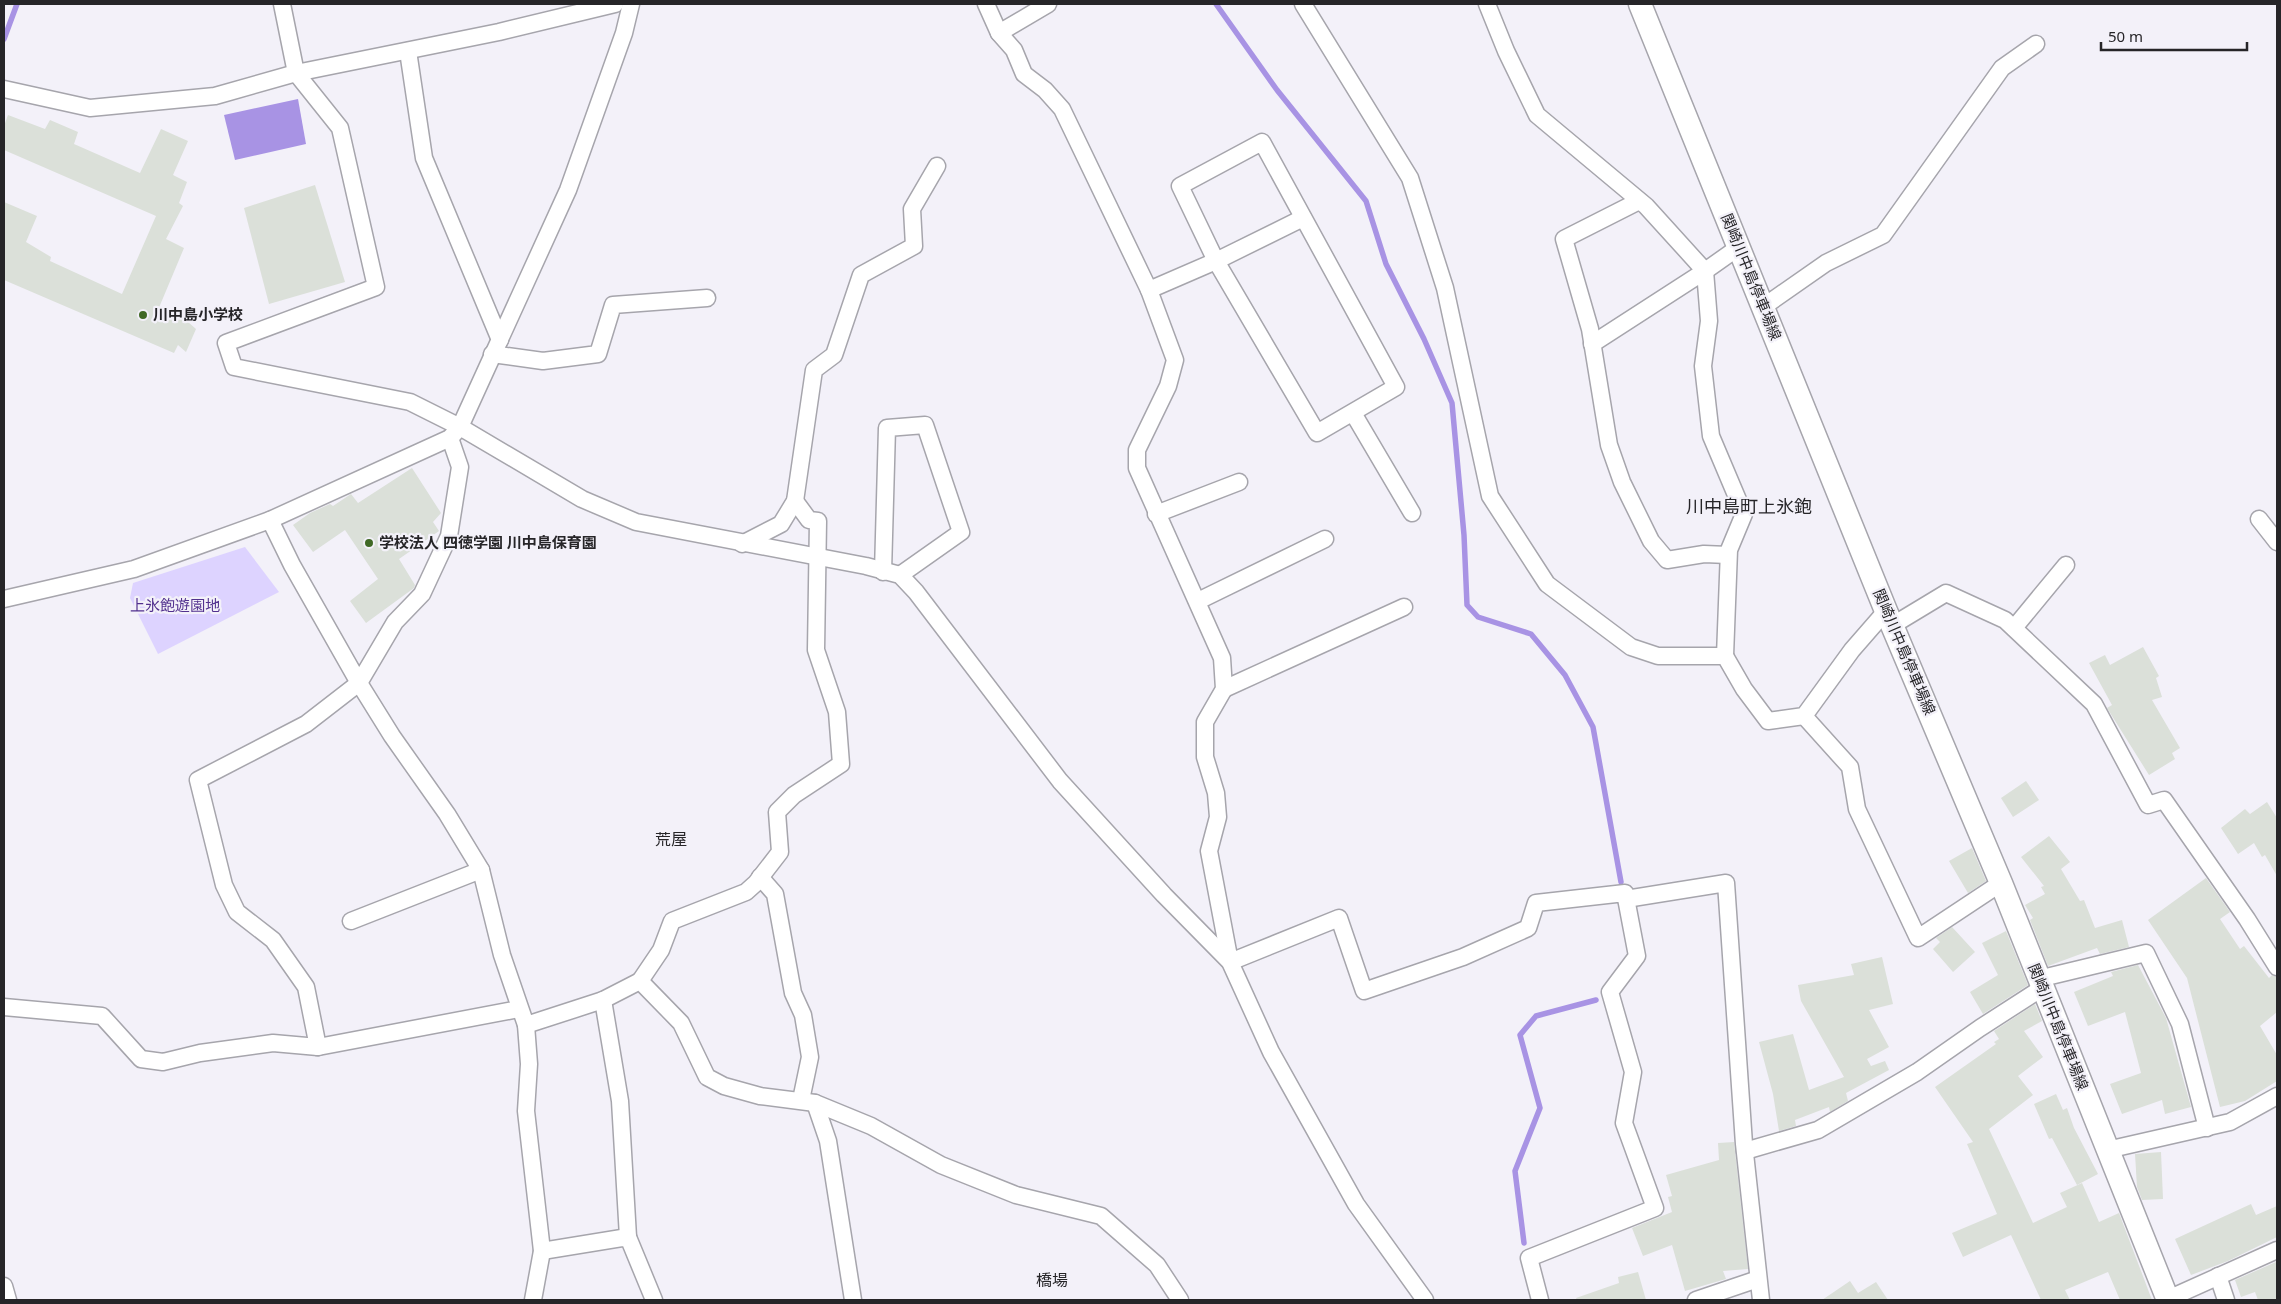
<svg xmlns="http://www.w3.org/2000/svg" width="2281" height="1304" viewBox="0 0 2281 1304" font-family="'Noto Sans','Noto Sans JP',sans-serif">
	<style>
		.green { fill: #ddd3ff }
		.water { fill: #a893e4 }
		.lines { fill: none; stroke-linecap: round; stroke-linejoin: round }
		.stream { stroke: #a893e4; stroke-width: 5.5 }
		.building { fill: #dbe0d9 }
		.street-casing { stroke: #a6a5ac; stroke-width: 19 }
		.secondary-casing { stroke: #a6a5ac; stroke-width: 25 }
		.street { stroke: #fff; stroke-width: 16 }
		.secondary { stroke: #fff; stroke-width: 22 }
		.poi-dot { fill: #406925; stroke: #f3f1f9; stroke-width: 2 }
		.labels { text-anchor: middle; stroke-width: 4.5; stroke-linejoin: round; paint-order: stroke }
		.street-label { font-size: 15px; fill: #262528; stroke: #f3f1f9 }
		.poi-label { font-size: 15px; font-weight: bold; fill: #262528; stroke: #f3f1f9; text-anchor: start }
		.park-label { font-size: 15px; fill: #52318e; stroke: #f3f1f9 }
		.neighbourhood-label { font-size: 16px; fill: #262528; stroke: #f3f1f9 }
		.quarter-label { font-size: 18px; fill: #262528; stroke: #f3f1f9 }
	</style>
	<rect width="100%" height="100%" fill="#f3f1f9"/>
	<polygon class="green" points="245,547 279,592 158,654 130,598 133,583"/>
	<polygon class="water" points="298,99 306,144 235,160 224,115"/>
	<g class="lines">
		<g class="stream">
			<polyline points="1216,4 1277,90 1366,201 1386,264 1424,339 1452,403 1464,535 1467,605 1478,617 1531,634 1565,675 1593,727 1621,882"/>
			<polyline points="4,39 17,4"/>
			<polyline points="1524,1243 1515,1171 1540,1108 1520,1035 1536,1016 1596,1000"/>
		</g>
	</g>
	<g class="building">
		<polygon points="8,115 45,129 50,120 78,132 74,144 140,173 161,129 188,141 173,175 187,182 179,203 183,206 166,239 184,248 158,310 188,322 196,329 186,352 178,345 174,353 4,280 4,202 37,216 26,242 51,257 50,261 122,294 156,216 4,150 4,126"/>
		<polygon points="315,185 345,282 269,304 244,208"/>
		<polygon points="412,468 441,513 433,522 439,531 399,559 415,585 414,588 366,623 350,601 378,579 345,530 313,552 293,525 310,513 330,504 333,506 351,494 358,503"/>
		<polygon points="2143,647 2159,676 2156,678 2162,697 2152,700 2180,748 2172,753 2175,759 2149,775 2107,708 2112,705 2089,663 2105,655 2110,665"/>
		<polygon points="2026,781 2039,800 2013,817 2001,798"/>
		<polygon points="2267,802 2277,818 2277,876 2265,855 2262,857 2254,843 2238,854 2221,828 2245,809 2250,814"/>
		<polygon points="2049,836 2070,862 2061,869 2080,901 2084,900 2095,928 2122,920 2129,947 2100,954 2097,948 2048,966 2030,920 2033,918 2025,905 2045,894 2041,887 2044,886 2021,857"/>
		<polygon points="1972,848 1986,881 1968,893 1949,861"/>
		<polygon points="2206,878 2230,912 2220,919 2240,949 2244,946 2269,978 2272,975 2277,977 2277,1012 2260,1026 2277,1055 2277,1081 2245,1101 2220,1107 2187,978 2148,920"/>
		<polygon points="1952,927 1975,952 1953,972 1933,949 1940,942 1936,938"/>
		<polygon points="2006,931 2028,985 1983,1014 1970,992 1998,975 1982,943"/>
		<polygon points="1882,957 1893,1004 1869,1010 1889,1047 1867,1059 1871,1066 1885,1061 1889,1070 1846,1093 1848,1101 1830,1112 1829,1107 1795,1120 1796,1126 1779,1131 1773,1094 1759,1042 1793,1034 1809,1090 1844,1077 1801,1001 1798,985 1854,975 1851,964"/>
		<polygon points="2138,965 2166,1018 2191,1107 2165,1114 2162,1100 2122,1114 2110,1084 2141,1073 2125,1012 2088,1026 2074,992 2113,976 2111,972"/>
		<polygon points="2035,1004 2042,1021 2024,1031 2043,1057 2018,1076 2033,1095 1989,1129 2033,1223 2067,1207 2060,1193 2082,1183 2099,1222 2119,1213 2152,1300 2120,1300 2108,1272 2065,1290 2070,1300 2041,1300 2011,1235 1963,1257 1952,1233 1997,1214 1967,1144 1973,1142 1935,1087 1996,1044 1994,1042 1999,1039 1994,1031"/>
		<polygon points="2056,1094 2063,1110 2067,1108 2074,1128 2098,1174 2077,1185 2052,1138 2049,1139 2034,1104"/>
		<polygon points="1734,1142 1748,1269 1723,1271 1726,1279 1685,1291 1672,1245 1643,1256 1632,1228 1672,1212 1668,1197 1672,1196 1666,1175 1719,1160 1718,1143"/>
		<polygon points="2161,1152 2163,1199 2142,1200 2137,1187 2135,1154"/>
		<polygon points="2251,1204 2256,1215 2277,1206 2277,1237 2228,1261 2191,1275 2175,1239"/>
		<polygon points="2276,1262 2277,1300 2258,1300 2255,1292 2241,1297 2235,1280"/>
		<polygon points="1638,1272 1646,1300 1577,1300 1576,1298 1619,1283 1618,1277"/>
		<polygon points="1850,1281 1858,1293 1876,1282 1888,1300 1822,1300"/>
	</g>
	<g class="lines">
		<defs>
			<g id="street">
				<polyline points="282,4 296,73 340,128 376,287 226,343 234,367 410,402 460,427 582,499 636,522 866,566 900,575 916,592 1060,781 1164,895 1230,962 1271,1052 1356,1204 1425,1300"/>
				<polyline points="986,4 999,33 1014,50 1024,74 1045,90 1062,109 1149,290 1175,360 1168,386 1137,450 1137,468 1222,658 1224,689 1205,722 1205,757 1216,793 1218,817 1209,851 1230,962 1339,918 1364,991 1463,957 1528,928 1536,903 1625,893 1637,956 1610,992 1633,1072 1624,1123 1655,1208 1529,1258 1540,1300"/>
				<polyline points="1303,4 1410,178 1445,288 1490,496 1547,584 1631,647 1658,656 1725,656 1744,689 1768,721 1804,716 1852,650 1886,611"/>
				<polyline points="1487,4 1506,51 1537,115 1646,206 1705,271 1709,321 1703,366 1711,436 1744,514 1729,550 1725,656"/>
				<polyline points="999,33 1048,4"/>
				<polyline points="408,51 424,158 500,340"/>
				<polyline points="4,89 90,108 215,96 296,73 499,32 615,4"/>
				<polygon points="1262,142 1396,387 1317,433 1216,261 1180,186"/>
				<polyline points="1639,201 1564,239 1590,329 1609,445 1622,482 1651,541 1667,560 1704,554 1728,555"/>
				<polyline points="1149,290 1216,261 1303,218"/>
				<polyline points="1763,307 1826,263 1883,235 2002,68 2036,44"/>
				<polyline points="1592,344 1705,271 1739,247"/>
				<polyline points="492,354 543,361 598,354 613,305 707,298"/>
				<polyline points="1353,413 1412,513"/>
				<polyline points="1156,514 1239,482"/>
				<polyline points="2259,519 2277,542"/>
				<polyline points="270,520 292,565 359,683 392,736 447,814 481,870 502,955 526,1025 529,1064 526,1111 542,1251 533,1300"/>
				<polyline points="742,544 781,524 795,501 814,370 834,355 861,275 914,246 912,209 937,166"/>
				<polyline points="883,572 887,428 925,425 961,532 900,575"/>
				<polyline points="4,599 134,569 270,520 450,438 460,427 568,190 624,33 631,4"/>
				<polyline points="1198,601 1325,539"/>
				<polyline points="1893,625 1946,593 2005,620 2094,704 2148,805 2164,800 2247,919 2277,967"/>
				<polyline points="2014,628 2066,565"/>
				<polyline points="1224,689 1404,607"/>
				<polyline points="1804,716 1850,767 1857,809 1918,938 2001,883"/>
				<polyline points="760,877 775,894 793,993 803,1015 810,1057 801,1100"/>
				<polyline points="1626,899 1726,883 1744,1144 1761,1300"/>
				<polyline points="351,921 481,870"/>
				<polyline points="2038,979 2146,953 2180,1024 2207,1128"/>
				<polyline points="640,981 661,950 672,921 746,892 756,883 780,852 777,812 794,795 841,764 837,712 816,650 818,521 809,520 795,501"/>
				<polyline points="603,1000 620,1101 628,1237"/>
				<polyline points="4,1007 102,1016 141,1059 163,1062 200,1053 273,1043 318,1047 519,1009"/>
				<polyline points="526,1025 603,1000 640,981 681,1023 707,1077 724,1086 760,1096 815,1103 871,1126 941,1165 1016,1195 1101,1216 1157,1265 1180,1300"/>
				<polyline points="318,1047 306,987 273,940 237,912 224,885 198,780 306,724 359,683 395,622 422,594 449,536 460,467 450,438"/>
				<polyline points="815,1103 828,1141 853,1300"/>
				<polyline points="2107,1150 2230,1122 2277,1096"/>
				<polyline points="1745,1151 1818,1130 1917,1072 1980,1028 2042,988"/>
				<polyline points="542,1251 628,1237 654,1300"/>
				<polyline points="2218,1276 2226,1300"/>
				<polyline points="4,1286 8,1300"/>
				<polyline points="2168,1299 2277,1250"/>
				<polyline points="1696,1300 1758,1279"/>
			</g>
			<polyline id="secondary" points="1640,4 1886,611 2001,883 2168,1300"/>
		</defs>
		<use href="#street" class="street-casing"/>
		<use href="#secondary" class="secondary-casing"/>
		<use href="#street" class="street"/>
		<use href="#secondary" class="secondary"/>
	</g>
	<g class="poi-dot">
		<circle cx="143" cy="315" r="5"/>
		<circle cx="369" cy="543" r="5"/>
	</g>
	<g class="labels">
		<g class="street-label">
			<text transform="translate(1751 277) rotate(68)" y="5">関崎川中島停車場線</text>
			<text transform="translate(1904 652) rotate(67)" y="5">関崎川中島停車場線</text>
			<text transform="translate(2058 1027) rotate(68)" y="5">関崎川中島停車場線</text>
		</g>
		<g class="poi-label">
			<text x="153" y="320">川中島小学校</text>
			<text x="379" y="548">学校法人 四徳学園 川中島保育園</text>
		</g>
		<g class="park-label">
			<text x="175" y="611">上氷飽遊園地</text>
		</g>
		<g class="neighbourhood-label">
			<text x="671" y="845">荒屋</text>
			<text x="1052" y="1286">橋場</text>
		</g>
		<g class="quarter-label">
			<text x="1749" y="513">川中島町上氷鉋</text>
		</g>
	</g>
	<rect width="2281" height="1304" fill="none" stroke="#262528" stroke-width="10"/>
	<path d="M2101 42v8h146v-8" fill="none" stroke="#262528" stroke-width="2.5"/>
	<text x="2108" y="42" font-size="15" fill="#262528" stroke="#f3f1f9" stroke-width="4" paint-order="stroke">50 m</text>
</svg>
